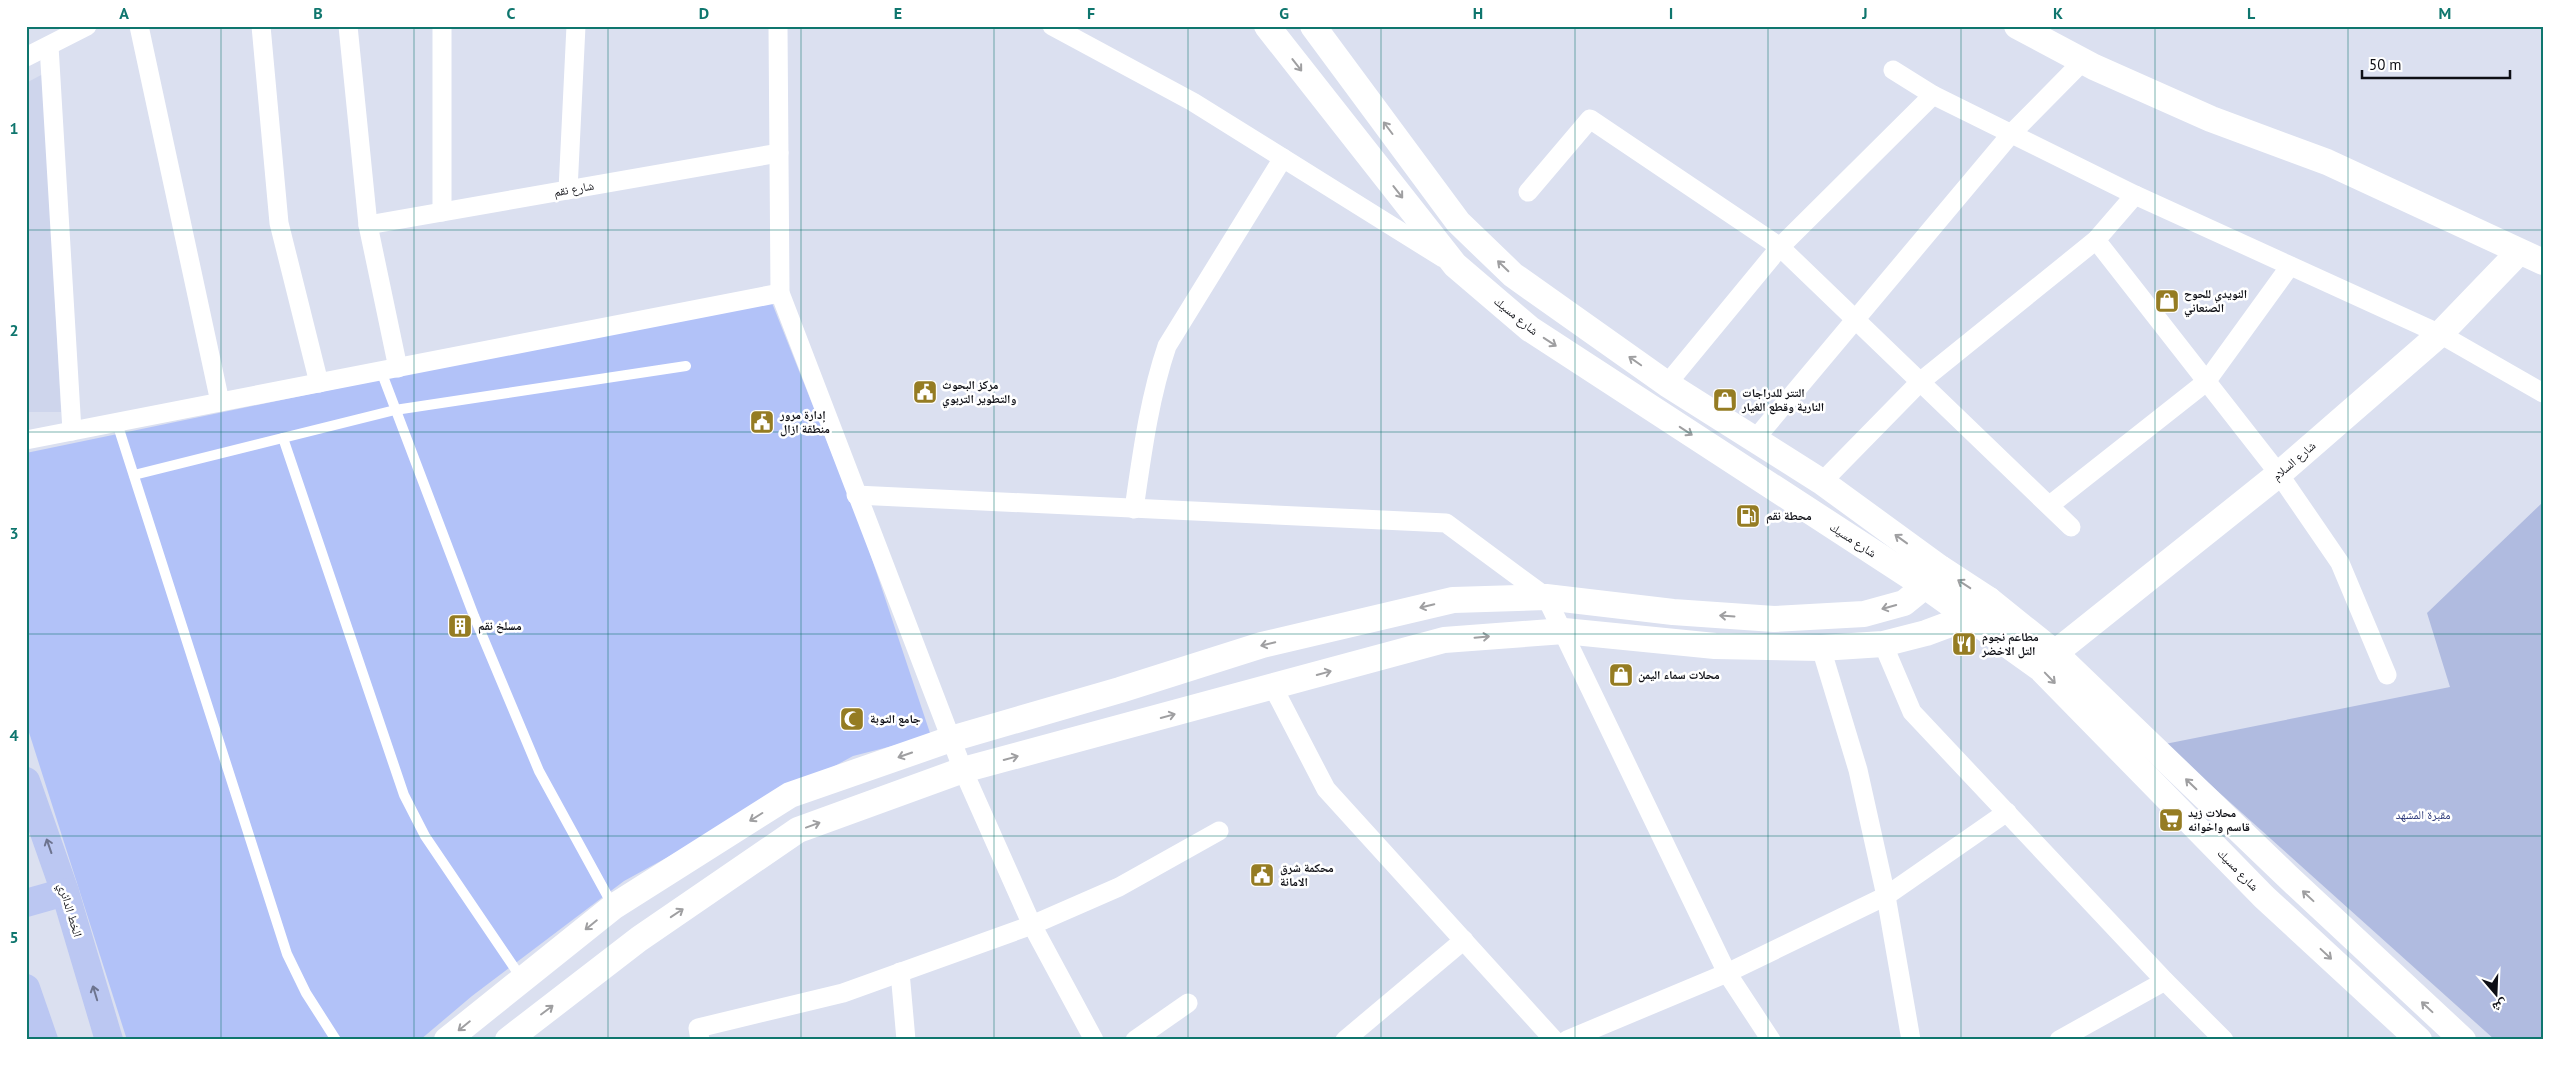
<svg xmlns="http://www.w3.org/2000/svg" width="2569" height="1066" viewBox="0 0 2569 1066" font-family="'PT Sans','Noto Naskh Arabic',sans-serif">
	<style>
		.built { fill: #ced5ec }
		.green { fill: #b0bbe0 }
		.building { fill: #b2c2f8 }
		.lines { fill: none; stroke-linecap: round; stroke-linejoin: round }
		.lane { stroke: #fff; stroke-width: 10 }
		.street { stroke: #fff; stroke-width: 19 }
		.secondary { stroke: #fff; stroke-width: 26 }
		.primary { stroke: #bbc7f2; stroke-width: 28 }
		.oneway { stroke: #9f9fa1 }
		.oneway2 { stroke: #6d748f }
		.grid { fill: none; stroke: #0f766e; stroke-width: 1; stroke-opacity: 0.55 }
		.labels { text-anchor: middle; stroke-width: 5; stroke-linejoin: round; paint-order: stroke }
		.street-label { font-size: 12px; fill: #0e0f15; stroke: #fff }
		.poi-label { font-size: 12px; font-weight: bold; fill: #0e0f15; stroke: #fff; text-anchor: start }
		.park-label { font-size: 12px; fill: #303c7b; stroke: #fff }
		.neatline { fill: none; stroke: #0f766e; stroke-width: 2 }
		.grid-label { font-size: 16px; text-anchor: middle; font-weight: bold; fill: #0f766e }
	</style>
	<rect width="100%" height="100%" fill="#dbe0f0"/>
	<polygon class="built" points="43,74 61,412 26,412 26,83"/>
	<polygon class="green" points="2543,502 2543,1040 2495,1040 2165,744 2450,687 2427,613"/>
	<polygon class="building" points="772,303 862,529 931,736 853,756 624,881 472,996 420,1040 127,1040 26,723 26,453 368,382"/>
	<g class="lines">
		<g class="lane">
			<polyline points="381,371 474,616 539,771 613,906"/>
			<polyline points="117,423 287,954 306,993 336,1040"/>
			<polyline points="283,438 404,795 425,836 522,979"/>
			<polyline points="134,475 395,410 686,366"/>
		</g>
		<g class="street">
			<polyline points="139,26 220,402"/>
			<polyline points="261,26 279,223 319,383"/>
			<polyline points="348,26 368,225 398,368"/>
			<polyline points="442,26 442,212"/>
			<polyline points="778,26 780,293 963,770 1032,925 1094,1040"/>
			<polyline points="1052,26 1193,102 1443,258"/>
			<polyline points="49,46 72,431"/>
			<polyline points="26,57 87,26"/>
			<polyline points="1893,70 1933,95 2135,195 2440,334 2543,393"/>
			<polyline points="568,190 576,26"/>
			<polyline points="1528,192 1590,119 1780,247 2071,527"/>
			<polyline points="368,225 779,153"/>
			<polyline points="2096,240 2279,474 2340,563 2387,675"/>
			<polyline points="1667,384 1780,247 1933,95"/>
			<polyline points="1756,438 2011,134 2083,61"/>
			<polyline points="26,440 780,293"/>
			<polyline points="1822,482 1920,382 2096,240 2135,195"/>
			<polyline points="856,495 1446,523 1546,597 1727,973 1771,1040"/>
			<polyline points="2050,505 2206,382 2290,266"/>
			<path d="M 1134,509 C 1142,454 1149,399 1167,346 L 1283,158"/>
			<polyline points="1883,644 1912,712 2165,981 2224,1040"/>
			<polyline points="1821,648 1858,770 1886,896 1911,1040"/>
			<polyline points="1273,687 1326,789 1554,1040"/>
			<polyline points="900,972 906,1040"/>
			<polyline points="700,1040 698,1028 843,993 1032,925 1119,887 1219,831"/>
			<polyline points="1135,1040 1188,1003"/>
			<polyline points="1345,1040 1464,940"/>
			<polyline points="1567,1040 1727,973 1886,896 2007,812"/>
			<polyline points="2059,1040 2165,981"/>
		</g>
		<g class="secondary">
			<polyline points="1267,26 1455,265 1530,329 1925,586 2041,669 2264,897 2419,1040"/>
			<polyline points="1313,26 1458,222 1513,275 1667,384 1822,482 1940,568 1989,600 2055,653 2287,876 2463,1040"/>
			<polyline points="2017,26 2094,67 2211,119 2327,162 2543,262"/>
			<polyline points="2055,653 2279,474 2440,334 2519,252"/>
			<polyline points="447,1040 613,907 790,795 951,739 1120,690 1262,645 1453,600 1546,597 1673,612 1774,619 1864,614 1904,603 1925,586 1940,568"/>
			<polyline points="508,1040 639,939 798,830 963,770 1444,640 1564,631 1715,646 1821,648 1883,644 1926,633 1969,617 1989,600"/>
		</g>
		<g class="primary">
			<polyline points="26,781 65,892 109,1040"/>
			<polyline points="26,903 65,892"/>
			<polyline points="26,988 44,1040"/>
		</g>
	</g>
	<defs><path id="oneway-shaft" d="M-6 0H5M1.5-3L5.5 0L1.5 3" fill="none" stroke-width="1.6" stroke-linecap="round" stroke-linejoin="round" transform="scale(1.25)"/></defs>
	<g class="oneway">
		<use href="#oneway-shaft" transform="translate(1297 65) rotate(52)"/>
		<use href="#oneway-shaft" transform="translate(1388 128) rotate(-127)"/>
		<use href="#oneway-shaft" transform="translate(1398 192) rotate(52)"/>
		<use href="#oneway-shaft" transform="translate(1503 266) rotate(-136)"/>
		<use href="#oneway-shaft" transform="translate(1550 342) rotate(33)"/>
		<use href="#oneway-shaft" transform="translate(1635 361) rotate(-145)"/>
		<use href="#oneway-shaft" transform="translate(1686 431) rotate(33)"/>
		<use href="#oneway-shaft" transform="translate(1901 539) rotate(-144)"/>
		<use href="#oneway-shaft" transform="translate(1964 584) rotate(-147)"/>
		<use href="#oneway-shaft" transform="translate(1427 606) rotate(167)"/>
		<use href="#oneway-shaft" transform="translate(1889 607) rotate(164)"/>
		<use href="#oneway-shaft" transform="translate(1727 616) rotate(-176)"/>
		<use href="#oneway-shaft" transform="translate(1482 637) rotate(-5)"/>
		<use href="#oneway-shaft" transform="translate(1268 644) rotate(166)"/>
		<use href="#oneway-shaft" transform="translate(1324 673) rotate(-15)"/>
		<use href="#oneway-shaft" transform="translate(2050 678) rotate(46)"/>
		<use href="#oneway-shaft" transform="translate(1168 716) rotate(-15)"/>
		<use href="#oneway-shaft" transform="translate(905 755) rotate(161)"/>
		<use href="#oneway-shaft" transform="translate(1011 758) rotate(-15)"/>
		<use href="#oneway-shaft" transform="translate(2191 784) rotate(-136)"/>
		<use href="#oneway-shaft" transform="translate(756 817) rotate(148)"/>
		<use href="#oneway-shaft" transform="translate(813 825) rotate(-20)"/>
		<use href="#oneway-shaft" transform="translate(2308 896) rotate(-137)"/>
		<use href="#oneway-shaft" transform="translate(677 913) rotate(-34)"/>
		<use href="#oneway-shaft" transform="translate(591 925) rotate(141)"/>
		<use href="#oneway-shaft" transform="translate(2326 954) rotate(43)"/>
		<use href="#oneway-shaft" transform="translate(2427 1007) rotate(-137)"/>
		<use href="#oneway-shaft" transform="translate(547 1010) rotate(-37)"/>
		<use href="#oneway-shaft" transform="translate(464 1026) rotate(141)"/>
	</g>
	<g class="oneway2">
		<use href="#oneway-shaft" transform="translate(49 846) rotate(-109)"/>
		<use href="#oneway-shaft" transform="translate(95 993) rotate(-107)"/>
	</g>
	<path class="grid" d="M 221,26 L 221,1040M 414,26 L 414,1040M 608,26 L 608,1040M 801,26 L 801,1040M 994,26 L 994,1040M 1188,26 L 1188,1040M 1381,26 L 1381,1040M 1575,26 L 1575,1040M 1768,26 L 1768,1040M 1961,26 L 1961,1040M 2155,26 L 2155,1040M 2348,26 L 2348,1040M 26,230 L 2543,230M 26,432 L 2543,432M 26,634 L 2543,634M 26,836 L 2543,836"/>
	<defs>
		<symbol id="shop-square" viewBox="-11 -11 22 22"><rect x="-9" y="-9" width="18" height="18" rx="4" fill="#957c23" stroke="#fff"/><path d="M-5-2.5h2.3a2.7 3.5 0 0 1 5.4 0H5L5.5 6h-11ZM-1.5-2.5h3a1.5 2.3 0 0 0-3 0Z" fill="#fff"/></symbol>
		<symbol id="civic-square" viewBox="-11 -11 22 22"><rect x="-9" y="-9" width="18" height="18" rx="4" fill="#957c23" stroke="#fff"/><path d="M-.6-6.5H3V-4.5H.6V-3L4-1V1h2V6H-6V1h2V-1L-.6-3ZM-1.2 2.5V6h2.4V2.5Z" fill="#fff"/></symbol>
		<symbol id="fuel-square" viewBox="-11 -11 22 22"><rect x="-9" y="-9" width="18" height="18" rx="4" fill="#957c23" stroke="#fff"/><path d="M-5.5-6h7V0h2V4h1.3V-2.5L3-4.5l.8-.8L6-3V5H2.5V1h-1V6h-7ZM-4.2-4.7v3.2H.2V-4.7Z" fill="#fff"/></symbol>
		<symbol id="building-square" viewBox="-11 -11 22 22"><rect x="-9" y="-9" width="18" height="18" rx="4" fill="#957c23" stroke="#fff"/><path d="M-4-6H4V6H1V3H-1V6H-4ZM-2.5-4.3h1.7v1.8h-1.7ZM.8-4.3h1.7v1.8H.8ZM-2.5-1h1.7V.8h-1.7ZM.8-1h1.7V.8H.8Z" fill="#fff"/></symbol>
		<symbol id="restaurant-square" viewBox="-11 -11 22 22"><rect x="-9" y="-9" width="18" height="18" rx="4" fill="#957c23" stroke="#fff"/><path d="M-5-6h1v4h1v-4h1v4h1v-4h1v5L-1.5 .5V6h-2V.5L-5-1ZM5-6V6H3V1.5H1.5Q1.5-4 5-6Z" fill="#fff"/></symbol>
		<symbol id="mosque-square" viewBox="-11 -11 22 22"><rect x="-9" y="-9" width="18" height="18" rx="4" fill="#957c23" stroke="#fff"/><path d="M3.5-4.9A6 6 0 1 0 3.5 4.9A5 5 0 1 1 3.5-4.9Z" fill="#fff"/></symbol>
		<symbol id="supermarket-square" viewBox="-11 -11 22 22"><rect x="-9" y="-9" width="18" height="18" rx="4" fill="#957c23" stroke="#fff"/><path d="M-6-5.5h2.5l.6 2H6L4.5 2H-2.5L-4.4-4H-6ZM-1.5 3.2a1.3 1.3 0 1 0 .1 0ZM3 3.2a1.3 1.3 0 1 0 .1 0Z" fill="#fff"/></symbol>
	</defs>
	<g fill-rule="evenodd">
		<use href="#shop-square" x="2153" y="287" width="28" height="28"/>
		<use href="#civic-square" x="911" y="378" width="28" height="28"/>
		<use href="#shop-square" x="1711" y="386" width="28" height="28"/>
		<use href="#civic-square" x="748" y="408" width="28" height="28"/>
		<use href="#fuel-square" x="1734" y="502" width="28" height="28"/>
		<use href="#building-square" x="446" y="612" width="28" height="28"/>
		<use href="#restaurant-square" x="1950" y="630" width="28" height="28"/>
		<use href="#shop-square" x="1607" y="661" width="28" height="28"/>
		<use href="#mosque-square" x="838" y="705" width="28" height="28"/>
		<use href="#supermarket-square" x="2157" y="806" width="28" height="28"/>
		<use href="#civic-square" x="1248" y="861" width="28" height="28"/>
	</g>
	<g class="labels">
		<g class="street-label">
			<text transform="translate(574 189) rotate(-10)" y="4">شارع نقم</text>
			<text transform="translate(1516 316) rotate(39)" y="4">شارع مسيك</text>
			<text transform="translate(2294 461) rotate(-41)" y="4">شارع السلام</text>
			<text transform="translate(1853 540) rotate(33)" y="4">شارع مسيك</text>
			<text transform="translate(2238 870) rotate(46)" y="4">شارع مسيك</text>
			<text transform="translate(70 910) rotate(73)" y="4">الخط الدائري</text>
		</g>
		<g class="poi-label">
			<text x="2184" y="298">النويدي للحوح<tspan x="2184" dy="14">الصنعاني</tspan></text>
			<text x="942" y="389">مركز البحوث<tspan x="942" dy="14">والتطوير التربوي</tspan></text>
			<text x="1742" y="397">التتر للدراجات<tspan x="1742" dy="14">النارية وقطع الغيار</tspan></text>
			<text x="780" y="419">إدارة مرور<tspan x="780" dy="14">منطقة ازال</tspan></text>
			<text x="1766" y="520">محطة نقم</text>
			<text x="478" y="630">مسلخ نقم</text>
			<text x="1982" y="641">مطاعم نجوم<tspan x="1982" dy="14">التل الاخضر</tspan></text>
			<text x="1638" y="679">محلات سماء اليمن</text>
			<text x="870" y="723">جامع التوبة</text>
			<text x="2188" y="817">محلات زيد<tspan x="2188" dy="14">قاسم واخوانه</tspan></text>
			<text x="1280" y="872">محكمة شرق<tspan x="1280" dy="14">الامانة</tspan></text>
		</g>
		<g class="park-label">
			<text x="2423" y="819">مقبرة المشهد</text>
		</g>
	</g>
	<rect width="2569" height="1066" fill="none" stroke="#ffffff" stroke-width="55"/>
	<g transform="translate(2496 994) rotate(161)" stroke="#ffffff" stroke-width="4" paint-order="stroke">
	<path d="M0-4L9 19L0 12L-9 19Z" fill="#0e0f15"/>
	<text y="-8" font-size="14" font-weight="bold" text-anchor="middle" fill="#0e0f15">ش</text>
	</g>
	<path d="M2362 70v8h148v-8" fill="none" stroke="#0e0f15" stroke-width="2.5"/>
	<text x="2369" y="70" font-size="15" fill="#0e0f15" stroke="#ffffff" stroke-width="4" paint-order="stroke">50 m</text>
	<rect x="28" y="28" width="2514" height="1010" class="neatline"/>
	<g class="grid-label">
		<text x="124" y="19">A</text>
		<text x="318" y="19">B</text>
		<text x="511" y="19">C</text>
		<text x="704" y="19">D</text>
		<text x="898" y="19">E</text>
		<text x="1091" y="19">F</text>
		<text x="1284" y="19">G</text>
		<text x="1478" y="19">H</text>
		<text x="1671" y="19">I</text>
		<text x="1865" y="19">J</text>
		<text x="2058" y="19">K</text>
		<text x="2251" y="19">L</text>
		<text x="2445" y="19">M</text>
		<text x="14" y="134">1</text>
		<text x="14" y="336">2</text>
		<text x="14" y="539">3</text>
		<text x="14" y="741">4</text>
		<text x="14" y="943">5</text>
	</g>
</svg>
